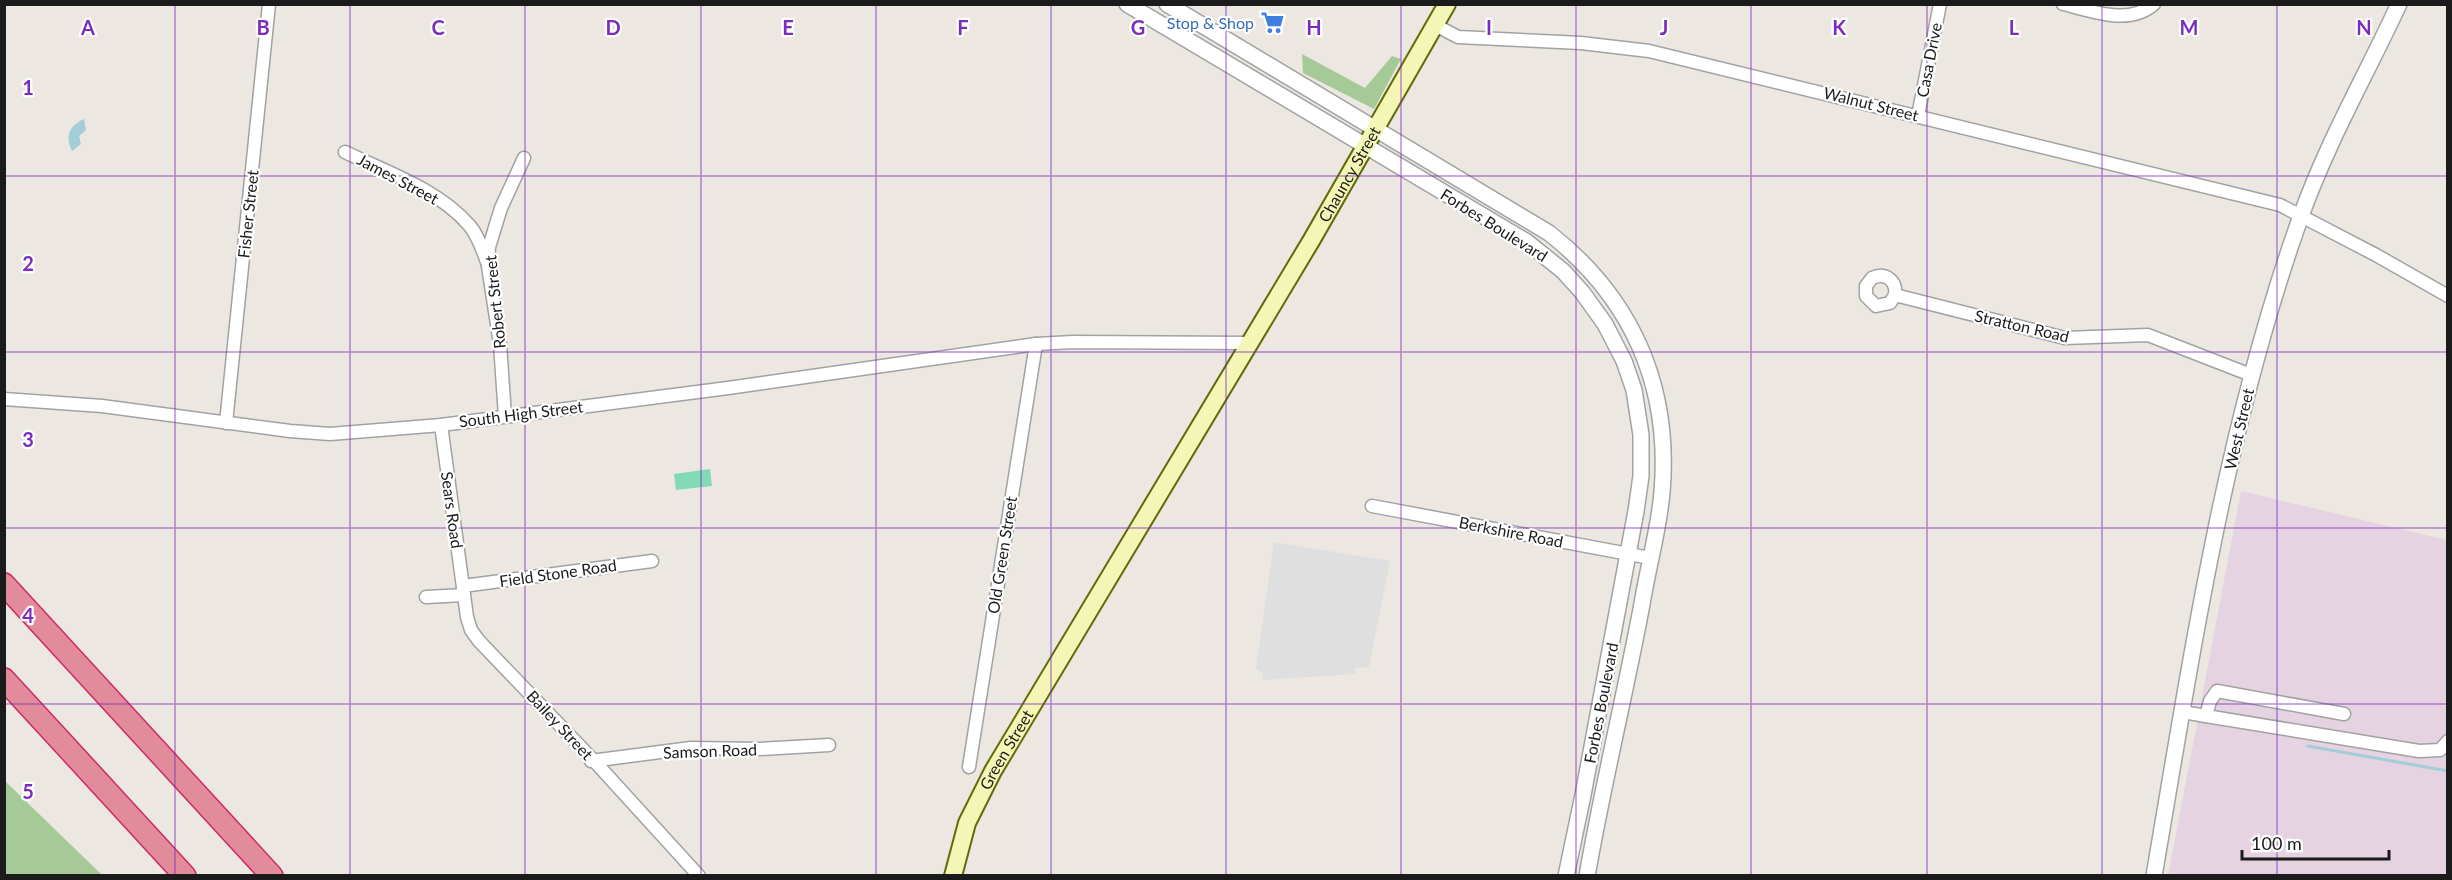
<svg xmlns="http://www.w3.org/2000/svg" width="2452" height="880" viewBox="0 0 2452 880" font-family="Lato,sans-serif">
	<style>
		.industrial { fill: #e5d3e2 }
		.forest { fill: #a6ca97 }
		.pitch { fill: #81d9b6 }
		.parking { fill: #dfdfdf }
		.water { fill: #a3cdd8 }
		.lines { fill: none; stroke-linecap: round; stroke-linejoin: round }
		.stream { stroke: #a3cdd8; stroke-width: 3 }
		.minor-casing { stroke: #a2a2a2; stroke-width: 15 }
		.tertiary-casing { stroke: #a2a2a2; stroke-width: 18 }
		.secondary-casing { stroke: #616b09; stroke-width: 20 }
		.motorway-casing { stroke: #cd2b64; stroke-width: 24 }
		.minor { stroke: #fff; stroke-width: 12 }
		.tertiary { stroke: #fff; stroke-width: 15 }
		.secondary { stroke: #f3f6b5; stroke-width: 16 }
		.motorway { stroke: #e18b9b; stroke-width: 21 }
		.grid { fill: none; stroke: #7b2cbf; stroke-width: 1.5; stroke-opacity: 0.55 }
		.labels { text-anchor: middle; stroke-width: 4.5; stroke-linejoin: round; paint-order: stroke }
		.shop-label { font-size: 16px; fill: #366cbe; stroke: #fff; text-anchor: end }
		.street-label { font-size: 16px; fill: #1b1b1b; stroke: #fff }
		.grid-label { font-size: 20px; text-anchor: middle; font-weight: bold; fill: #7b2cbf; stroke: #fff; stroke-width: 4.5; stroke-linejoin: round; paint-order: stroke }
	</style>
	<rect width="100%" height="100%" fill="#ece8e1"/>
	<polygon class="industrial" points="2241,491 2447,540 2447,875 2168,876"/>
	<g class="forest">
		<polygon points="1302,54 1365,88 1392,56 1401,59 1374,109 1303,73"/>
		<polygon points="4,781 5,781 102,875 5,875"/>
	</g>
	<polygon class="pitch" points="710,469 712,486 676,490 674,474"/>
	<polygon class="parking" points="1274,542 1390,561 1369,667 1355,668 1355,674 1263,680 1263,674 1256,668"/>
	<path class="water" d="M 84,119 L 86,130 L 79,136 L 81,144 L 72,151 C 65,135 69,126 84,119 Z"/>
	<g class="lines">
		<polyline class="stream" points="2308,746 2448,771"/>
		<defs>
			<g id="minor">
				<path d="M 2063,4 C 2092,11 2129,26 2154,4"/>
				<polyline points="1435,25 1458,37 1581,43 1649,51 2280,205 2376,255 2448,296"/>
				<polyline points="1918,116 1940,4"/>
				<path d="M 345,152 C 386,172 438,189 469,225 C 478,235 482,249 487,262"/>
				<path d="M 1895,295 L 1890,303 L 1876,306 L 1866,296 L 1866,286 L 1872,278 C 1885,272 1897,280 1895,295 L 2065,338 L 2148,335 L 2251,375"/>
				<polyline points="4,399 102,406 290,431 330,434 441,425 728,388 1036,344 1073,342 1250,343"/>
				<polyline points="505,416 500,344 488,266 489,247 501,208 524,158"/>
				<polyline points="226,423 269,4"/>
				<polyline points="441,425 467,617 471,630 479,641 597,764 699,876"/>
				<polyline points="1372,506 1650,558"/>
				<polyline points="463,586 652,561"/>
				<polyline points="426,597 464,595"/>
				<polyline points="2183,712 2206,716"/>
				<polyline points="2344,714 2217,691 2210,701 2206,716 2419,751 2440,750 2448,741"/>
				<polyline points="591,761 691,748 760,749 829,745"/>
				<polyline points="969,767 1036,344"/>
			</g>
			<g id="tertiary">
				<polyline points="1127,4 1527,242 1563,271 1582,292 1605,324 1624,361 1634,390 1641,435 1641,476 1636,511 1583,795 1566,876"/>
				<path d="M 1167,4 L 1549,233 C 1632,298 1671,386 1662,492 C 1659,529 1648,567 1642,604 C 1625,695 1603,784 1587,876"/>
				<path d="M 2154,876 C 2192,654 2225,428 2301,216 C 2327,143 2366,75 2399,4"/>
			</g>
			<g id="secondary">
				<path id="s1" d="M 953,876 L 967,823 L 993,771 L 1311,241 L 1447,4"/>
			</g>
			<g id="motorway">
				<polyline points="4,584 272,876"/>
				<polyline points="4,679 185,876"/>
			</g>
		</defs>
		<use href="#minor" class="minor-casing"/>
		<use href="#tertiary" class="tertiary-casing"/>
		<use href="#secondary" class="secondary-casing"/>
		<use href="#motorway" class="motorway-casing"/>
		<use href="#minor" class="minor"/>
		<use href="#tertiary" class="tertiary"/>
		<use href="#secondary" class="secondary"/>
		<use href="#motorway" class="motorway"/>
	</g>
	<path class="grid" d="M 175,4 L 175,876M 350,4 L 350,876M 525,4 L 525,876M 701,4 L 701,876M 876,4 L 876,876M 1051,4 L 1051,876M 1226,4 L 1226,876M 1401,4 L 1401,876M 1576,4 L 1576,876M 1751,4 L 1751,876M 1927,4 L 1927,876M 2102,4 L 2102,876M 2277,4 L 2277,876M 4,176 L 2448,176M 4,352 L 2448,352M 4,528 L 2448,528M 4,704 L 2448,704"/>
	<defs>
		<symbol id="supermarket-bare" viewBox="-9 -9 18 18"><path d="M-6-5.5h2.5l.6 2H6L4.5 2H-2.5L-4.4-4H-6ZM-1.5 3.2a1.3 1.3 0 1 0 .1 0ZM3 3.2a1.3 1.3 0 1 0 .1 0Z" fill="#3f7fe0" stroke="#fff" stroke-width="2.5" paint-order="stroke"/></symbol>
	</defs>
	<g fill-rule="evenodd">
		<use href="#supermarket-bare" x="1256" y="6" width="33" height="33"/>
	</g>
	<g class="labels">
		<g class="shop-label">
			<text x="1254" y="29">Stop &amp; Shop</text>
		</g>
		<g class="street-label">
			<text transform="translate(1929 60) rotate(-79)" y="6">Casa Drive</text>
			<text transform="translate(1871 104) rotate(14)" y="6">Walnut Street</text>
			<text dy="6" stroke="none"><textPath href="#s1" startOffset="808">Chauncy Street</textPath></text>
			<text transform="translate(398 179) rotate(28)" y="6">James Street</text>
			<text transform="translate(248 214) rotate(-84)" y="6">Fisher Street</text>
			<text transform="translate(1494 225) rotate(32)" y="6">Forbes Boulevard</text>
			<text transform="translate(495 302) rotate(-96)" y="6">Robert Street</text>
			<text transform="translate(2022 326) rotate(13)" y="6">Stratton Road</text>
			<text transform="translate(521 414) rotate(-7)" y="6">South High Street</text>
			<text transform="translate(2239 429) rotate(-77)" y="6">West Street</text>
			<text transform="translate(452 510) rotate(82)" y="6">Sears Road</text>
			<text transform="translate(1511 532) rotate(11)" y="6">Berkshire Road</text>
			<text transform="translate(1002 555) rotate(-81)" y="6">Old Green Street</text>
			<text transform="translate(558 573) rotate(-8)" y="6">Field Stone Road</text>
			<text transform="translate(1601 703) rotate(-79)" y="6">Forbes Boulevard</text>
			<text transform="translate(560 725) rotate(47)" y="6">Bailey Street</text>
			<text dy="6" stroke="none"><textPath href="#s1" startOffset="138">Green Street</textPath></text>
			<text transform="translate(710 751) rotate(-2)" y="6">Samson Road</text>
		</g>
	</g>
	<g class="grid-label">
		<text x="88" y="35">A</text>
		<text x="263" y="35">B</text>
		<text x="438" y="35">C</text>
		<text x="613" y="35">D</text>
		<text x="788" y="35">E</text>
		<text x="963" y="35">F</text>
		<text x="1138" y="35">G</text>
		<text x="1314" y="35">H</text>
		<text x="1489" y="35">I</text>
		<text x="1664" y="35">J</text>
		<text x="1839" y="35">K</text>
		<text x="2014" y="35">L</text>
		<text x="2189" y="35">M</text>
		<text x="2364" y="35">N</text>
		<text x="28" y="95">1</text>
		<text x="28" y="271">2</text>
		<text x="28" y="447">3</text>
		<text x="28" y="623">4</text>
		<text x="28" y="799">5</text>
	</g>
	<rect width="2452" height="880" fill="none" stroke="#1b1b1b" stroke-width="12"/>
	<path d="M2242 850v9h147v-9" fill="none" stroke="#1b1b1b" stroke-width="3"/>
	<text x="2251" y="850" font-size="18" fill="#1b1b1b" stroke="#ffffff" stroke-width="4.5" paint-order="stroke">100 m</text>
</svg>
